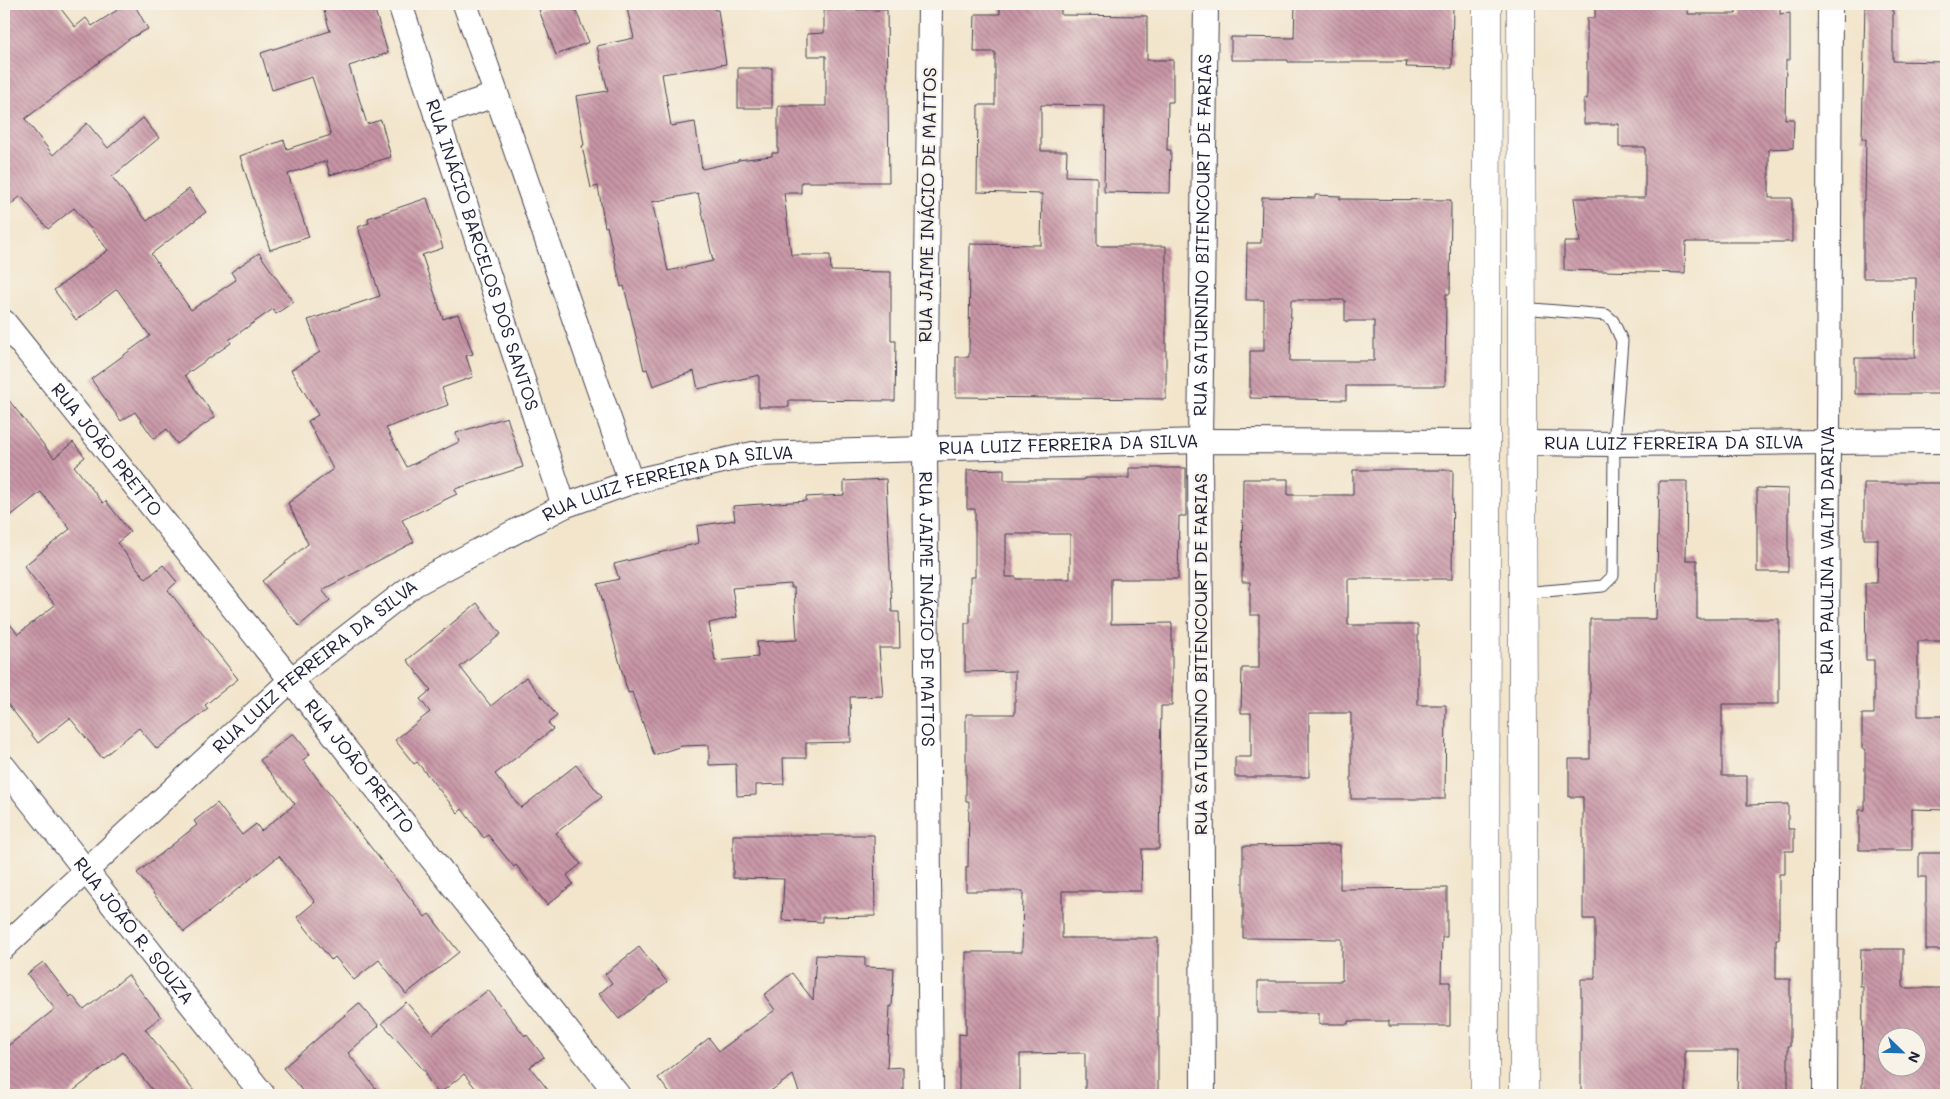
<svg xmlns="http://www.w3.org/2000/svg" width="1950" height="1099" viewBox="0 0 1950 1099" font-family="Mali,sans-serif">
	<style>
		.building { fill: url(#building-back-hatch); fill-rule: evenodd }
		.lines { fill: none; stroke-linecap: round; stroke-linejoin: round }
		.service-casing { stroke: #413f51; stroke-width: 13 }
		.minor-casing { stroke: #413f51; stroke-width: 26 }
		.secondary-casing { stroke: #413f51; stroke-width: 29 }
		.service { stroke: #fff; stroke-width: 11 }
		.minor { stroke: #fff; stroke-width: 24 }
		.secondary { stroke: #fff; stroke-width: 28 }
		.labels { text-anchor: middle; stroke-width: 4.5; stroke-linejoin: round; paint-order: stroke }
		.street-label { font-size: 18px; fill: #22223b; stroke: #f7f3e8 }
	</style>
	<defs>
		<pattern id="building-back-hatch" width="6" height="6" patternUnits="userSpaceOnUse" patternTransform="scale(1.25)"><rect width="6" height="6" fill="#c895a6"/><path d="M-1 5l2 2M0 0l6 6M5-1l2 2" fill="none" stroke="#a27988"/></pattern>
	</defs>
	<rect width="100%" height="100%" fill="#f7f3e8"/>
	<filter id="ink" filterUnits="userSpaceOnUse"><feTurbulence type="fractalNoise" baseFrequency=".02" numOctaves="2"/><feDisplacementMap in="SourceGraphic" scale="10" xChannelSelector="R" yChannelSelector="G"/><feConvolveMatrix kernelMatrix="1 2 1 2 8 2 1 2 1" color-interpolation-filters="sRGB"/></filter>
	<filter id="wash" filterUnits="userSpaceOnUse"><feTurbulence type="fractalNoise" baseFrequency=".0096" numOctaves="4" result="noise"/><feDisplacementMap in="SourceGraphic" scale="20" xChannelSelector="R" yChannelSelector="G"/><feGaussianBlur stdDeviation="1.12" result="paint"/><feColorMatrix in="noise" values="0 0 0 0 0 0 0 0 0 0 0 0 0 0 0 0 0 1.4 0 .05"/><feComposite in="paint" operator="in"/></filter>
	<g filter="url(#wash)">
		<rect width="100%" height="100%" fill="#f2e5cc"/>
		<g id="blocks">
			<g class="building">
				<polygon points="12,4 57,4 75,27 86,18 92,26 127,4 134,4 148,29 129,39 25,119 53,155 87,123 108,148 143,118 159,138 112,177 147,221 189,189 206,212 151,254 191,310 236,280 231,272 259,253 293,302 276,314 273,309 229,340 231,343 185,375 215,417 177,444 167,429 154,439 135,412 121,421 91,379 150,336 117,289 76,320 54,290 108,250 74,208 48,229 21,196 4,210 4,10"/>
				<polygon points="322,4 373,4 388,53 349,66 367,124 381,120 391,157 330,175 326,161 288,174 309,237 270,250 240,156 284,140 287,149 331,135 312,77 272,90 261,53 330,31"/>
				<polygon points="555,4 573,4 589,42 556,55 539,10"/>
				<path d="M 626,4 L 714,4 L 715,10 L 718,10 L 726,64 L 662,74 L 671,126 L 695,122 L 702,169 L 738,161 L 738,160 L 772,156 L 772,153 L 778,153 L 778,106 L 826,106 L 826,56 L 807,56 L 807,34 L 824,33 L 824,10 L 887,10 L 889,182 L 801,182 L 801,193 L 784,193 L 791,255 L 830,255 L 831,271 L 891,272 L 891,341 L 896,341 L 895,401 L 789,400 L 789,407 L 759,407 L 759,375 L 698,389 L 694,371 L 653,386 L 647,369 L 644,370 L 624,286 L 621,287 L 607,226 L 605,227 L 598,186 L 591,188 L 582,146 L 584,145 L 576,96 L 608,91 L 597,46 L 634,38 ZM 698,193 L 713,261 L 668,271 L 652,202 Z"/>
				<polygon points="1000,4 1061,4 1061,15 1147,16 1147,60 1173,60 1173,102 1168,102 1167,150 1171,150 1170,193 1104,192 1105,106 1041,105 1041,151 1067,151 1066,176 1097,177 1097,246 1166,246 1166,399 956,397 956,357 969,357 970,244 1041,245 1042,194 977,192 978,105 995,105 995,52 974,52 975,14 1000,14"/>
				<polygon points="1295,4 1453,4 1452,68 1406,67 1407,62 1288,62 1288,60 1231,60 1231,37 1294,38"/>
				<polygon points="1595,4 1688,4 1688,14 1736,14 1736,4 1780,4 1780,14 1790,13 1790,60 1786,60 1785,119 1794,119 1793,148 1769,149 1769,198 1792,198 1792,242 1686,242 1685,273 1564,270 1564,242 1580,242 1574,198 1645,198 1645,147 1619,147 1619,124 1584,124 1584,99 1587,99 1587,18 1595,18"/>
				<polygon points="1865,4 1893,4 1893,61 1946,62 1946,394 1855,394 1855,358 1915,358 1916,278 1863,278 1863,200 1865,200 1866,139 1862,139"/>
				<rect x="738" y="68" width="34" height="40"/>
				<path d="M 1315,195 L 1340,196 L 1340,199 L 1451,200 L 1450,294 L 1446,294 L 1445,386 L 1346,386 L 1346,400 L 1250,398 L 1250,351 L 1264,351 L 1264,300 L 1246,300 L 1247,243 L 1261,243 L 1262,197 L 1315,198 ZM 1291,300 L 1345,300 L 1345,321 L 1374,321 L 1374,361 L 1290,361 Z"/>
				<polygon points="427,198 443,248 422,255 443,319 458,314 473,354 466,356 473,377 442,388 448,405 386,428 407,467 459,442 456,433 507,417 523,467 455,489 457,494 402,520 414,542 322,590 330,600 299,626 262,581 308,544 288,503 333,469 308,421 318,415 291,370 320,352 308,320 380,296 358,227 369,223 368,218"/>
				<polygon points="4,394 54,458 73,442 85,457 74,466 103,503 106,501 130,532 117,543 146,579 163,565 177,582 168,590 238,679 205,705 208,709 157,749 139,728 102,758 70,718 38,743 4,699 4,617 18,634 55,605 24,566 70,529 41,492 4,521"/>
				<path d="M 1129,468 L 1186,468 L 1186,516 L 1179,516 L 1178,579 L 1111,579 L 1111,624 L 1172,623 L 1172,706 L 1161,706 L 1159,849 L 1142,849 L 1141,891 L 1062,891 L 1062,938 L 1158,938 L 1158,1093 L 1085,1095 L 1085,1053 L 1020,1054 L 1020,1095 L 959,1095 L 959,1034 L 966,1035 L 966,952 L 1022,952 L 1023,891 L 966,891 L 966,867 L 968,867 L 969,801 L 966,801 L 966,714 L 1015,714 L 1015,671 L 965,672 L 965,623 L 970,623 L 970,577 L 975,577 L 975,509 L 967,509 L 967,470 L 1004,469 L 1004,480 L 1084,480 L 1084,478 L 1129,478 ZM 1006,534 L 1070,534 L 1070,579 L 1016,579 L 1016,577 L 1006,577 Z"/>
				<polygon points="1353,470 1453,470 1452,579 1348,579 1348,625 1418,625 1418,705 1446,705 1445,799 1351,799 1351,713 1309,713 1309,777 1235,777 1235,757 1251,757 1251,713 1241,713 1242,668 1259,668 1259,615 1250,615 1250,582 1242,582 1243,479 1288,479 1288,495 1353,495"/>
				<path d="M 886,479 L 892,612 L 899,612 L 900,648 L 879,648 L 883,696 L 850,697 L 851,742 L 806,743 L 806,758 L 783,758 L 784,784 L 756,785 L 756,795 L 737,796 L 736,764 L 709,765 L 709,745 L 682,746 L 654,755 L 632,692 L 628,693 L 598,584 L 619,579 L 614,564 L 699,543 L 697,526 L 735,520 L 733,506 L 806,501 L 806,497 L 844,495 L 844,481 ZM 791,584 L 791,588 L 794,588 L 797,640 L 757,642 L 758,657 L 715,661 L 709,623 L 737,617 L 732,588 Z"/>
				<polygon points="1659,481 1687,481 1686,560 1697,560 1697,619 1779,619 1779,704 1722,704 1722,776 1747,776 1747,805 1788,804 1788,829 1794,829 1794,851 1785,851 1785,874 1779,874 1779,939 1776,939 1776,979 1790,979 1790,1046 1788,1046 1788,1095 1737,1095 1738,1051 1685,1051 1685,1095 1581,1095 1581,979 1595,979 1595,919 1583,919 1583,797 1569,797 1569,759 1590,759 1590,619 1656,619"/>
				<polygon points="1864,483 1946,483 1946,641 1918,641 1918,716 1946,716 1946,810 1912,809 1912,850 1859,850 1859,810 1865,810 1865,749 1862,749 1862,714 1874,714 1874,660 1866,660 1865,583 1877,583 1878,539 1864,539"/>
				<polygon points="1757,488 1788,489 1788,572 1757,572"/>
				<polygon points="477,603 501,634 460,667 491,706 526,677 557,716 548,723 553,729 495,774 521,808 576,765 602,797 556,833 581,864 567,875 573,884 547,905 516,865 514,867 488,835 484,838 462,809 458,813 417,762 414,764 395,740 430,712 420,699 431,690 407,660"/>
				<polygon points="293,733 310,754 303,760 425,917 429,914 459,952 406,994 379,960 354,980 335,957 331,960 297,917 315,902 279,856 184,932 137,873 197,825 194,821 217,803 242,835 256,824 261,831 295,804 260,760"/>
				<polygon points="733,835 874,835 875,916 822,917 822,922 782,920 784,879 733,878"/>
				<polygon points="1340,845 1340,889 1447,888 1447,937 1442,937 1441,982 1450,982 1450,1026 1389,1026 1389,1021 1348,1021 1348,1024 1319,1024 1319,1013 1258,1013 1258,981 1342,981 1342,939 1243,938 1243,846"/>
				<polygon points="1919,853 1946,853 1946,950 1926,950 1926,877 1919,877"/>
				<polygon points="639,947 667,982 619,1019 599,994 612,983 605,974"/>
				<path d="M 1861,949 L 1903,949 L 1903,988 L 1946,988 L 1946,1095 L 1862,1095 L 1863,986 L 1860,986 ZM 1888,1036 L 1918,1036 L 1918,1066 L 1888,1066 Z"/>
				<polygon points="816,955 865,957 865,967 894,968 892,1007 890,1006 887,1068 903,1067 903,1095 800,1095 793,1075 765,1095 671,1095 658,1078 709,1038 719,1051 775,1010 764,995 792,973 813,1000"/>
				<polygon points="43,962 70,997 72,995 84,1010 128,975 161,1017 145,1029 197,1095 156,1095 123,1052 68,1095 9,1095 4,1089 4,1049 55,1009 27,974"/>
				<polygon points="488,990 525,1036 526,1034 544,1057 530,1067 552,1095 481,1095 464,1074 439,1094 425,1075 427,1074 382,1023 406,1002 433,1034"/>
				<polygon points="359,1003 379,1026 348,1053 381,1095 306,1095 283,1068"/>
			</g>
		</g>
	</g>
	<g filter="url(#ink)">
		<use href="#blocks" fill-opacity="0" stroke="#413f51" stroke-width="1"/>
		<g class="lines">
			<defs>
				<polyline id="service" points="1521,308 1606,315 1613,321 1622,341 1614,444 1613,576 1603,586 1522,593"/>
				<g id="minor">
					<path id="s1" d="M 400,4 L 564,506"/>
					<polyline points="465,4 631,482"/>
					<path id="s2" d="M 930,4 L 925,449 L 931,1095"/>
					<polyline points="436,115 495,95"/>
					<path id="s3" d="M 4,322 L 291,680 L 618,1095"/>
					<path id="s4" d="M 1522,443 L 1614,444 L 1946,441"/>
					<path id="s5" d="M 4,767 L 263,1095"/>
					<path id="s6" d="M 4,947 L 291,680 L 415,584 L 564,506 L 631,482 L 753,454 L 1200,441 L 1487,442"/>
					<path id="s7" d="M 1203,1095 L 1200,441 L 1206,4"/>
					<path id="s8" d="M 1825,1095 L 1830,4"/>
				</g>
				<g id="secondary">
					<polyline points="1521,4 1524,1095"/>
					<polyline points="1485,1095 1487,4"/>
				</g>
			</defs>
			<use href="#service" class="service-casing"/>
			<use href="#minor" class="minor-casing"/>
			<use href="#secondary" class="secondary-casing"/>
			<use href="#service" class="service"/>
			<use href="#minor" class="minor"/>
			<use href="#secondary" class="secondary"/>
		</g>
	</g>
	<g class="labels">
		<g class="street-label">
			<text transform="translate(928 205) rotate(-89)" y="6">RUA JAIME INÁCIO DE MATTOS</text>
			<text dy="6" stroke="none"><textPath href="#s7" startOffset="860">RUA SATURNINO BITENCOURT DE FARIAS</textPath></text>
			<text dy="6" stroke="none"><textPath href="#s1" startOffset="264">RUA INÁCIO BARCELOS DOS SANTOS</textPath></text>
			<text dy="6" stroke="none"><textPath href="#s4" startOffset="152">RUA LUIZ FERREIRA DA SILVA</textPath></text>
			<text dy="6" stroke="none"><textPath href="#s6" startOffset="1229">RUA LUIZ FERREIRA DA SILVA</textPath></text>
			<text dy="6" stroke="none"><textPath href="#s3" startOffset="164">RUA JOÃO PRETTO</textPath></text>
			<text dy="6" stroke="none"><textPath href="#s6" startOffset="824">RUA LUIZ FERREIRA DA SILVA</textPath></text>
			<text dy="6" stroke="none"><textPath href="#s8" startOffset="545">RUA PAULINA VALIM DARIVA</textPath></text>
			<text dy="6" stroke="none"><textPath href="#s2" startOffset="605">RUA JAIME INÁCIO DE MATTOS</textPath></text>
			<text transform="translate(1201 654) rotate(-90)" y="6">RUA SATURNINO BITENCOURT DE FARIAS</text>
			<text dy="6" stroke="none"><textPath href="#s6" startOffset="419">RUA LUIZ FERREIRA DA SILVA</textPath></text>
			<text dy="6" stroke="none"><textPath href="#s3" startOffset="569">RUA JOÃO PRETTO</textPath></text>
			<text dy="6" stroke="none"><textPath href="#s5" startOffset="209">RUA JOÃO R. SOUZA</textPath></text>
		</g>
	</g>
	<rect width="1950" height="1099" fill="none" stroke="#f7f3e8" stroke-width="20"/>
	<g transform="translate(1902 1052) rotate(113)"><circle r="24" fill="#f7f3e8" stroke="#a29fa3"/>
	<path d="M0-4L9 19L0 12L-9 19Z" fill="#1f6fb2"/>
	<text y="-8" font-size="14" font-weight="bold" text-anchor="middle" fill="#22223b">N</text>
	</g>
</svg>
